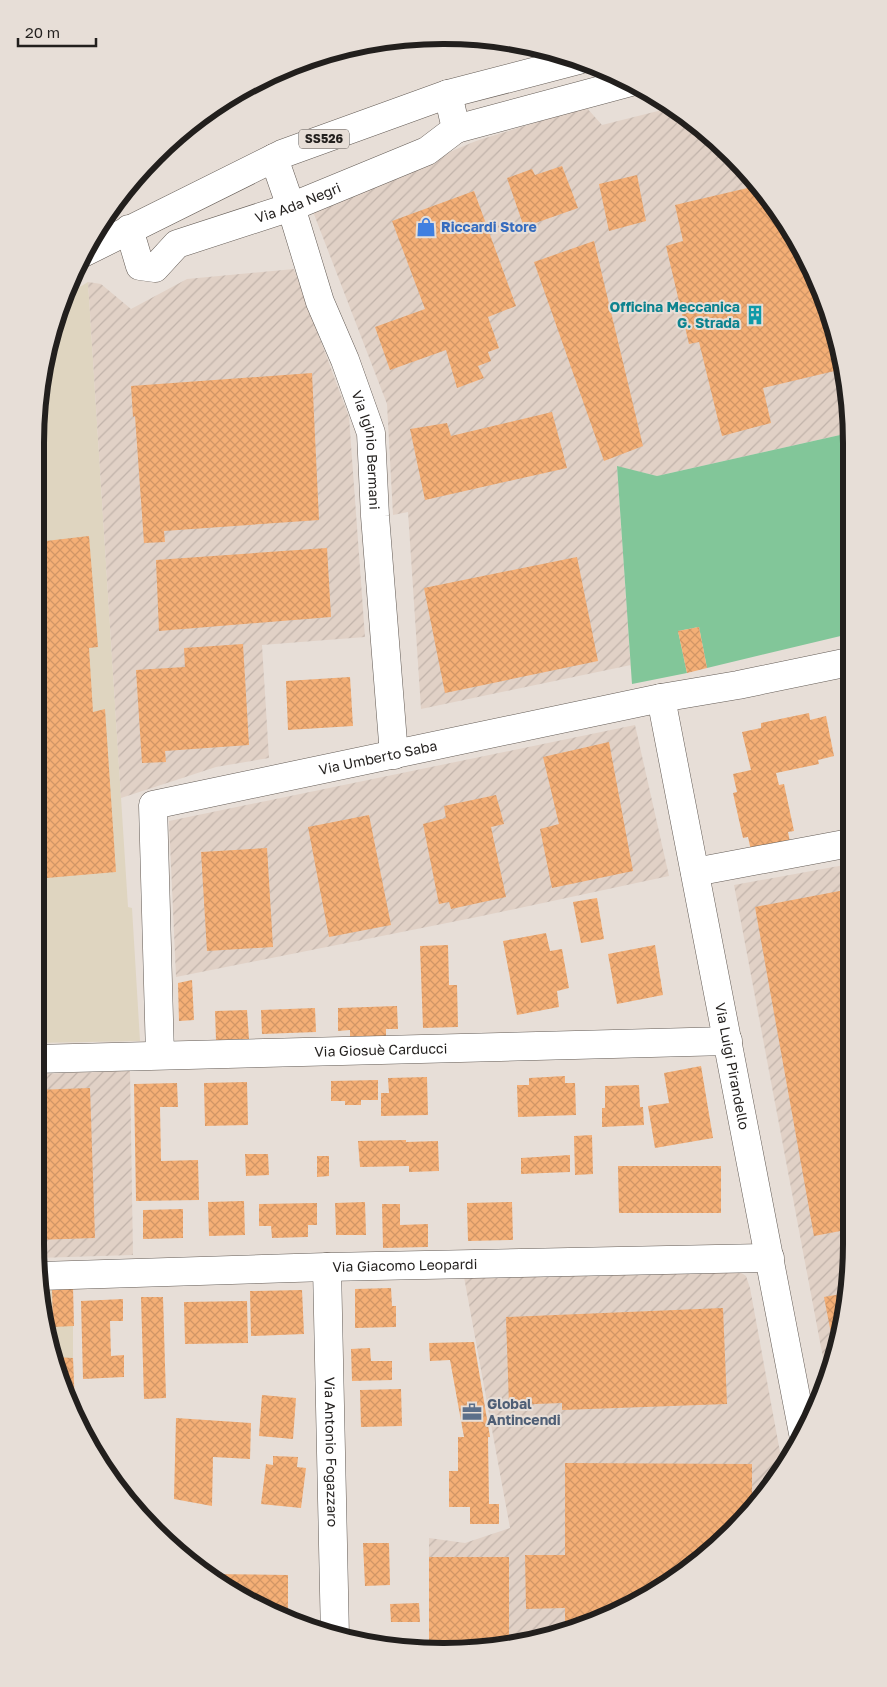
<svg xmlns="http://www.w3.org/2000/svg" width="887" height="1687" viewBox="0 0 887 1687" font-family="'Golos Text',sans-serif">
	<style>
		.commercial { fill: #dfd5c0 }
		.industrial { fill: url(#industrial-furrows) }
		.grass { fill: #82c699 }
		.building { fill: url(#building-cross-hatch) }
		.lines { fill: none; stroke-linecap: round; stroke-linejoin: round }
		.minor-casing { stroke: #635b55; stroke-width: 29 }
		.major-casing { stroke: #635b55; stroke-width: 29 }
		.minor { stroke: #fff; stroke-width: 28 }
		.major { stroke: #fff; stroke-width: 28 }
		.labels { text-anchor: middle; stroke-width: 4; stroke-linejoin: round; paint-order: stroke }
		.shield { fill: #e7ded7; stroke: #5d5855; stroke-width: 1 }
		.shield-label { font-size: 12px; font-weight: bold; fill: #221f1d }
		.street-label { font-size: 14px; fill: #221f1d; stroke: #e7ded7 }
		.shop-label { font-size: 14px; font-weight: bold; fill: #366cbe; stroke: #e7ded7; text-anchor: start }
		.culture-label { font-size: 14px; font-weight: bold; fill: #0d838f; stroke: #e7ded7; text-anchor: end }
		.service-label { font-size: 14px; font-weight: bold; fill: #4e5e75; stroke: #e7ded7; text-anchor: start }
		.rim { fill: none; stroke: #221f1d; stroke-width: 6 }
	</style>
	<defs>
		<pattern id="industrial-furrows" width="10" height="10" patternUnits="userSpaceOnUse" patternTransform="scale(1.25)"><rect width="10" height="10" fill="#e1d1c6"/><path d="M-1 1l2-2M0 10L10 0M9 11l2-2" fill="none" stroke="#c1b3aa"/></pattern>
		<pattern id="building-cross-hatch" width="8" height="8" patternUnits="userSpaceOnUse" patternTransform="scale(1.25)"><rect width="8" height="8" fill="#f4af76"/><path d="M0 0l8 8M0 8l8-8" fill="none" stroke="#d19666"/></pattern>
	</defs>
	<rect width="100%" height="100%" fill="#e7ded7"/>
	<g class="commercial">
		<polygon points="88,282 128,907 132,908 140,1041 35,1043 36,417 49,337 65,296"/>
		<polygon points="73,1287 73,1358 75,1408 57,1375 42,1289"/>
	</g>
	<g class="industrial">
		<polygon points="586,107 602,125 670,108 713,136 783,216 821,287 848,390 849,433 657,476 617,467 632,684 631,665 421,709 408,512 393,515 387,404 312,209 476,141"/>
		<polygon points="294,269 349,417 365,637 262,645 269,758 216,767 121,798 88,282 101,284 131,309 187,279"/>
		<polygon points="635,725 669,876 477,917 176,977 169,821"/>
		<polygon points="850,864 851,1270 838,1350 827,1379 734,885"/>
		<polygon points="130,1071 133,1255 37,1258 35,1243 35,1074"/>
		<polygon points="737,1270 746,1276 750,1288 782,1463 732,1533 670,1583 600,1621 471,1651 429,1647 429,1538 465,1543 510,1528 464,1277"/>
	</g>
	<polygon class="grass" points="849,433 849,634 707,668 699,627 678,631 687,673 632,684 617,466 657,476"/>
	<g class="building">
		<polygon points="562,166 578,208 524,227 507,178 532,169 535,175"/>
		<polygon points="637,175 646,221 609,231 599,184"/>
		<polygon points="756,186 783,216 821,287 843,369 763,388 771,423 722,436 699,342 689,344 666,246 683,241 675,205"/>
		<polygon points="474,191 516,306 488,317 499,348 488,352 491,361 478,366 484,378 457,388 446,350 390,370 375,327 425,309 392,221"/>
		<polygon points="594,241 643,446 604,461 534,262"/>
		<polygon points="312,373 319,520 164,531 165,542 144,543 135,416 133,417 131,386"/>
		<polygon points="552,412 567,468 425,500 410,429 447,423 451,436"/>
		<polygon points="89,536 98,647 89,648 93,712 105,709 116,872 35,879 36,638 45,638 37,542"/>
		<polygon points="327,548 331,617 159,631 156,560"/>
		<polygon points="577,557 598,661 445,693 424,588"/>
		<polygon points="699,627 707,668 687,673 678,631"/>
		<polygon points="243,644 249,745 165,751 166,762 142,763 136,670 185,667 184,648"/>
		<polygon points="350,677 353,726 288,730 286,681"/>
		<polygon points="809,713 810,720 826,716 834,756 818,760 819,764 776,773 779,785 784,784 794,831 788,832 791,847 752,855 748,837 743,838 733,793 737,792 733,774 751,770 742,732 761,728 761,723"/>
		<polygon points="609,742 633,871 552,888 540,829 559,824 543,757"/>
		<polygon points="496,795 504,824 491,827 506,897 451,909 449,902 439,904 423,824 446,818 444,806"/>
		<polygon points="369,815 391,925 329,937 308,827"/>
		<polygon points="267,848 273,947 207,951 201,852"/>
		<polygon points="850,889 851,1229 814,1236 755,907"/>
		<polygon points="597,898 604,939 581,943 573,902"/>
		<polygon points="546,933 550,951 562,949 569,988 557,991 559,1007 517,1015 503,941"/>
		<polygon points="448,945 449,985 457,985 458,1027 423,1028 420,946"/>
		<polygon points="655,945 663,995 617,1004 608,954"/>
		<polygon points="192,980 194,1020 179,1021 178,983"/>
		<polygon points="397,1006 398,1029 386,1029 386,1038 350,1039 350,1030 338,1031 338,1008"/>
		<polygon points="315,1008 316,1032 262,1034 261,1010"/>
		<polygon points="247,1010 249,1039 216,1040 215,1011"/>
		<polygon points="701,1066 713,1138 655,1148 648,1106 669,1103 664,1073"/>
		<polygon points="565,1076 565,1083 575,1083 576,1115 518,1117 517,1085 529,1085 529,1078"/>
		<polygon points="427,1077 428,1115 381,1116 381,1093 389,1093 388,1078"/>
		<polygon points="378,1080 378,1100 361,1100 361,1105 345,1105 345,1101 331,1101 331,1081"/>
		<polygon points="247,1082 248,1125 205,1126 204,1083"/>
		<polygon points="177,1083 178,1107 160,1107 161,1161 198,1160 199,1200 136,1201 134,1084"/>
		<polygon points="639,1085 640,1107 643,1107 644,1125 602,1127 602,1108 605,1108 605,1086"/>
		<polygon points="90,1088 95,1238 35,1240 35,1090"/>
		<polygon points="592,1135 593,1174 575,1175 574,1136"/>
		<polygon points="406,1140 406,1142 438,1141 439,1171 409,1172 409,1166 360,1167 358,1141"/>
		<polygon points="245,1154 268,1154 269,1175 246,1176"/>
		<polygon points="570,1155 570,1172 521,1174 521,1158"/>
		<polygon points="317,1156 329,1156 329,1176 317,1177"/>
		<polygon points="618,1166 721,1166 721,1213 619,1213"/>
		<polygon points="244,1201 245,1235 209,1236 208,1202"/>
		<polygon points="365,1202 366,1235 336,1235 335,1203"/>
		<polygon points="512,1202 513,1240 468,1241 467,1203"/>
		<polygon points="317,1203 317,1225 308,1225 308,1237 272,1238 271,1226 259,1226 259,1204"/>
		<polygon points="382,1204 400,1204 400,1225 428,1224 428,1247 383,1248"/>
		<polygon points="183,1209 183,1238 143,1239 143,1210"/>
		<polygon points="73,1287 74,1326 53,1327 52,1288"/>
		<polygon points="391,1288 392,1306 396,1306 396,1327 355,1328 355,1289"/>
		<polygon points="302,1290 304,1334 251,1336 250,1291"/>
		<polygon points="847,1293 838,1348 834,1349 824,1297"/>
		<polygon points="141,1297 163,1297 166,1398 144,1399"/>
		<polygon points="123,1299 123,1321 110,1321 111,1356 124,1355 124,1377 83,1379 81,1301"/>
		<polygon points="247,1301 248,1343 185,1344 184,1302"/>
		<polygon points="723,1308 727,1404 562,1410 562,1403 509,1405 506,1317"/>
		<polygon points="474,1342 490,1437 488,1437 489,1504 499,1504 499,1524 470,1524 470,1507 449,1507 449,1471 458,1471 458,1437 464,1437 450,1360 430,1361 429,1343"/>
		<polygon points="370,1348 371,1361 392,1361 392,1380 352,1381 351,1349"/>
		<polygon points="55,1357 73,1358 75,1408 57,1375"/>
		<polygon points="401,1389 402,1426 361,1427 360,1390"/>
		<polygon points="262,1395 296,1398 293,1439 259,1436"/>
		<polygon points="176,1418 251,1423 250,1459 213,1457 212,1506 174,1499"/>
		<polygon points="273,1456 298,1457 297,1467 306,1468 301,1508 261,1504 266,1464 273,1465"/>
		<polygon points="565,1463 752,1464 752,1505 732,1533 670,1583 600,1621 565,1629 565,1608 526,1609 525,1555 565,1555"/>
		<polygon points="363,1543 389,1543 390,1585 365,1586"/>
		<polygon points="429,1557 509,1557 509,1642 471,1651 429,1647"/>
		<polygon points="207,1574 288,1575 288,1615 217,1583"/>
		<polygon points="419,1603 420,1622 391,1622 390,1604"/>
	</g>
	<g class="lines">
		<defs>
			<g id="minor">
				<polyline points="456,129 631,82"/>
				<path id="s1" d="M 274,158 L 291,207 L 320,302 L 345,360 L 371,433 L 375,516 L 394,755"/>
				<path id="s2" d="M 129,229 L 140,266 L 155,268 L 177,244 L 291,207 L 427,151 L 456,129 L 448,94"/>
				<path id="s3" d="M 661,698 L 803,1433"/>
				<polyline points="695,872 850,843"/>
				<path id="s4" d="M 160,1055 L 153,805 L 661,698 L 738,685 L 849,662"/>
				<path id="s5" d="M 35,1059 L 728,1041"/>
				<path id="s6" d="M 327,1267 L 335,1637"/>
				<path id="s7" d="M 40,1276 L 327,1267 L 770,1258"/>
			</g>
			<polyline id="major" points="83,253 282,154 448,94 579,60"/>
		</defs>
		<use href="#minor" class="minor-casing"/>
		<use href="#major" class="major-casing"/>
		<use href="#minor" class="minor"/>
		<use href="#major" class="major"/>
	</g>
	<defs>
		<symbol id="shop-bare" viewBox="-9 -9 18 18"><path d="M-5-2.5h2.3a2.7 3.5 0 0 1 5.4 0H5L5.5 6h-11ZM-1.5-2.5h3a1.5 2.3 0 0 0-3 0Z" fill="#3f7fe0" stroke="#e7ded7" stroke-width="2.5" paint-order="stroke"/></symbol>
		<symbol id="building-bare" viewBox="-9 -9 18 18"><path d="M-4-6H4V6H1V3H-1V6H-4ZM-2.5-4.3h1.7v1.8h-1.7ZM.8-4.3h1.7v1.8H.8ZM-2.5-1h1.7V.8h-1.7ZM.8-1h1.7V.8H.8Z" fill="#0f9aa8" stroke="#e7ded7" stroke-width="2.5" paint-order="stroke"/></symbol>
		<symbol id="office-bare" viewBox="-9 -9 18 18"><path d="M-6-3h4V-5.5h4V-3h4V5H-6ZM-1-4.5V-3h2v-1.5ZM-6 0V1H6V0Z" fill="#5c6f8a" stroke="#e7ded7" stroke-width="2.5" paint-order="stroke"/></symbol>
	</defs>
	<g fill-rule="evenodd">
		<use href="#shop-bare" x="412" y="213" width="28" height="28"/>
		<use href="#building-bare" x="741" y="301" width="28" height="28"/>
		<use href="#office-bare" x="458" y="1398" width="28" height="28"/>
	</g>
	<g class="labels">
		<rect class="shield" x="299" y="129.5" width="50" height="19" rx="4"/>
		<g class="shield-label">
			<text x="324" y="143">SS526</text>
		</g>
		<g class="street-label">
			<text dy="5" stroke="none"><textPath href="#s2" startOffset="214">Via Ada Negri</textPath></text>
			<text dy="5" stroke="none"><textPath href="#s1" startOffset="308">Via Iginio Bermani</textPath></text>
			<text dy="5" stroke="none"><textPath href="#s4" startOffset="480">Via Umberto Saba</textPath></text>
			<text dy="5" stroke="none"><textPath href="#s5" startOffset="346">Via Giosuè Carducci</textPath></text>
			<text dy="5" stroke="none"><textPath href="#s3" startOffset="375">Via Luigi Pirandello</textPath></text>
			<text dy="5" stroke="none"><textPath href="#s7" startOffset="365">Via Giacomo Leopardi</textPath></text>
			<text dy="5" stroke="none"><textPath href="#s6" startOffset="185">Via Antonio Fogazzaro</textPath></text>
		</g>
		<g class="shop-label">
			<text x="441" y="232">Riccardi Store</text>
		</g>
		<g class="culture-label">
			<text x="740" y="312">Officina Meccanica<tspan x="740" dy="16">G. Strada</tspan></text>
		</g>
		<g class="service-label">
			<text x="487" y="1409">Global<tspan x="487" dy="16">Antincendi</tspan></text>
		</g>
	</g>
	<path d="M0 0H887V1687H0ZM443 44H444A399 399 0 0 1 843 443V1244A399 399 0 0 1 444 1643H443A399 399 0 0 1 44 1244V443A399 399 0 0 1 443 44Z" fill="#e7ded7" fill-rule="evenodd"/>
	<path class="rim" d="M443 44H444A399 399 0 0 1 843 443V1244A399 399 0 0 1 444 1643H443A399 399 0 0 1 44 1244V443A399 399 0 0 1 443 44Z"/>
	<path d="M18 38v8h78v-8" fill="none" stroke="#221f1d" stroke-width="2.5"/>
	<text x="25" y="38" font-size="15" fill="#221f1d" stroke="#e7ded7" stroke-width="4" paint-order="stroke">20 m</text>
</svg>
